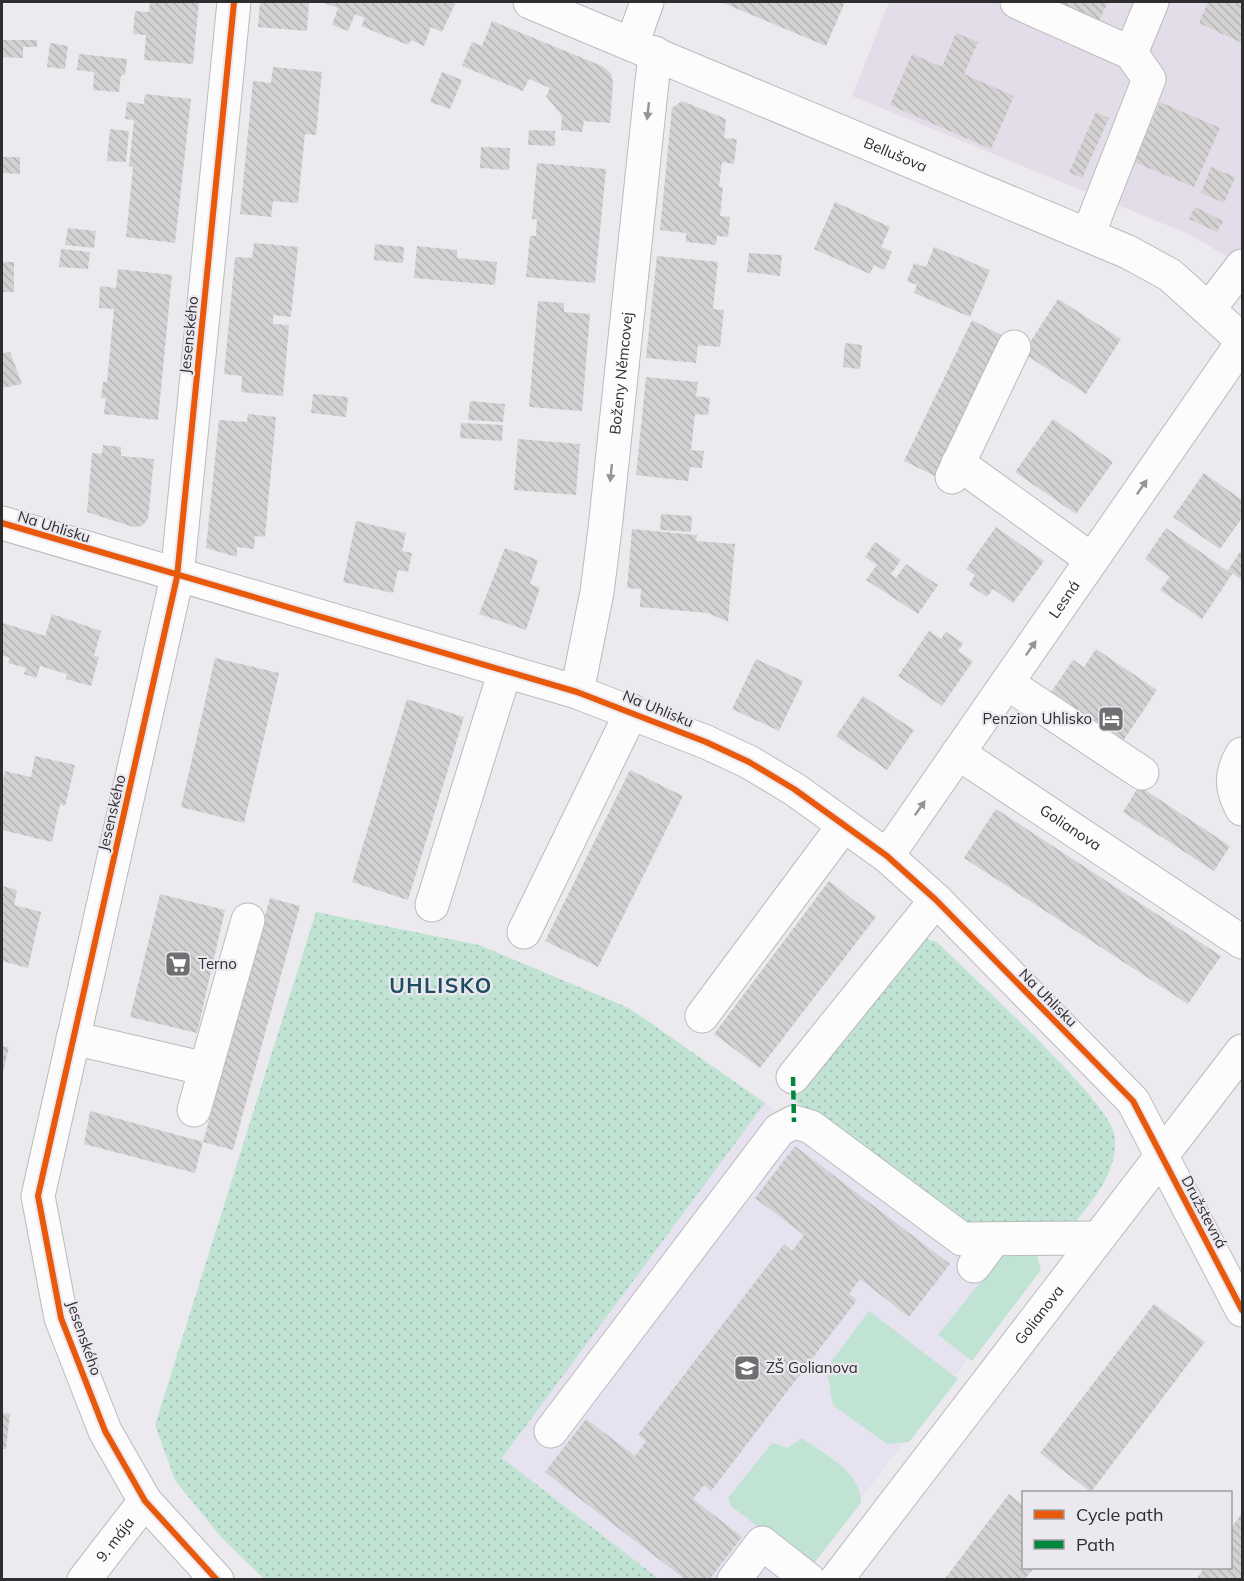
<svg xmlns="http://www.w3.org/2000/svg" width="1244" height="1581" viewBox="0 0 1244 1581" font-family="Mulish,sans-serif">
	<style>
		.built { fill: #e2dde8 }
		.education { fill: #e6e2f0 }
		.green { fill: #c0e3d4 }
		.park { fill: url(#park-dots) }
		.building { fill: url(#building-back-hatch) }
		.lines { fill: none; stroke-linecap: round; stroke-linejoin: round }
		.minor-casing { stroke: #bcbabd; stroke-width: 35 }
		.minor { stroke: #fcfcfc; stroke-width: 33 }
		.quiet { stroke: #00873e; stroke-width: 4.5; stroke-dasharray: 9 4.5; stroke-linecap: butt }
		.cycleway-casing { stroke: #ece8f0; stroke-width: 10 }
		.cycleway { stroke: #e8590c; stroke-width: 6 }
		.oneway { fill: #959496 }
		.labels { text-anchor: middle; stroke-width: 4.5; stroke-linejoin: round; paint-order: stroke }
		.street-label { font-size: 15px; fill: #2e2d30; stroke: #ece8f0 }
		.poi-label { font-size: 15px; fill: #2e2d30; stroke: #ece8f0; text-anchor: start }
		.district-label { font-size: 21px; font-weight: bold; letter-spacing: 1.5px; fill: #1d4c5f; stroke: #ece8f0 }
	</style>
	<defs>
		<pattern id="park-dots" width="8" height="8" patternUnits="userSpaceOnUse" patternTransform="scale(1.5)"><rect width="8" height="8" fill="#c0e3d4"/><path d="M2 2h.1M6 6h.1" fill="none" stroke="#a5c3b6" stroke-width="1.8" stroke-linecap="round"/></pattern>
		<pattern id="building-back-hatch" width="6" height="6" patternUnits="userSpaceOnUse" patternTransform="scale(1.5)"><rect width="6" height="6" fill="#d3d1d2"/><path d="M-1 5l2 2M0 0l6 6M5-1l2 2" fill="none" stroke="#b5b4b5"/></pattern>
	</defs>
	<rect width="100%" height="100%" fill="#eceaee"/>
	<polygon class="built" points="889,2 1242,2 1242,269 1234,261 1191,235 852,96"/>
	<polygon class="education" points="765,1103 1018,1294 799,1579 659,1579 502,1458"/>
	<g class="green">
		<polygon points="1022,1247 1037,1255 1041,1270 972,1361 938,1335 1007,1249"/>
		<path d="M 869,1311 L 958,1379 L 909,1442 L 887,1444 L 834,1406 C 829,1394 831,1382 825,1370 Z"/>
		<path d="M 802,1438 C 825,1455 862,1472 861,1503 L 811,1567 L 731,1506 L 728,1498 L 772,1443 L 788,1448 Z"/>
	</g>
	<g class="park">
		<polygon points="316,912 479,945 629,1008 765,1103 502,1458 659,1579 264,1579 221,1537 175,1480 155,1425"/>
		<path d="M 927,939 L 937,942 C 969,974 1107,1099 1114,1133 C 1120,1169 1095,1197 1075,1223 L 967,1225 L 791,1098 L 909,945 Z"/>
	</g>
	<g class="building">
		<polygon points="150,2 199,2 193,64 144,60 146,35 133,34 135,11 149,12"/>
		<polygon points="260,2 309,2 307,31 258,27"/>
		<polygon points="321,2 448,2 455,4 442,32 431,27 424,46 411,40 408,45 361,26 365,18 355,14 348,31 332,25 338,8"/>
		<polygon points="721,2 845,2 826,46"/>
		<polygon points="1053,2 1108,2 1099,21"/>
		<polygon points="1208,2 1242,2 1242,43 1199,23"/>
		<polygon points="492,21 602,66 611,73 613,83 610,123 584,121 582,132 561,130 562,116 546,96 550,88 529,79 523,91 462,66 472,42 482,46"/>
		<polygon points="956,33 978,42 964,74 1014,96 991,149 890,105 912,54 942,67"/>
		<polygon points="2,40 37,40 37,47 23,47 23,58 2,57"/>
		<polygon points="50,43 68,46 65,69 47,67"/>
		<polygon points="79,54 127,59 125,75 121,75 119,92 93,90 94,72 77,70"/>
		<polygon points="273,67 322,72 316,135 305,134 298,203 273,201 271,217 240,214 253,81 271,83"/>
		<polygon points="442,72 462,80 450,109 430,102"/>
		<polygon points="145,94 191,99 175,243 126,237 133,167 129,166 134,120 125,119 127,102 144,104"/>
		<polygon points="682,101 726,119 724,138 737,139 734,164 722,162 719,187 723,187 720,216 730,217 728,237 717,236 716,245 686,242 686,233 660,230 672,108"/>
		<polygon points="1160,102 1220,128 1194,187 1134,162"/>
		<polygon points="1096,112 1109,118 1082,178 1069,172"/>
		<polygon points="110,129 129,131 126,162 107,161"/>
		<polygon points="529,130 555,131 555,146 528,145"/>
		<polygon points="481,147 510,148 509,170 480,168"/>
		<polygon points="2,157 20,157 20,174 2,173"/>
		<polygon points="537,163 606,169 595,283 526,277 530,236 536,236 537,219 532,219"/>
		<polygon points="1211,167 1235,177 1224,203 1201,193"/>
		<polygon points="835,202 890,227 881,247 892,252 884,270 874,265 870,274 814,249"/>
		<polygon points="1195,207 1223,221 1217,232 1189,219"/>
		<polygon points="68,228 96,231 94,248 65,245"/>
		<polygon points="254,243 298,247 291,317 273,315 273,324 289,325 283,396 241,392 242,376 224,374 235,257 252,258"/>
		<polygon points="375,244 404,247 403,263 374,260"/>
		<polygon points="417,246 457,250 457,258 497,262 495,285 414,278"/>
		<polygon points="934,247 990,270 970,317 914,293 917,285 907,281 914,263 926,267"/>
		<polygon points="61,249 90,252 88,269 59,267"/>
		<polygon points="749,253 782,255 780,276 747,272"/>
		<polygon points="657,256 718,262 713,309 724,310 720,347 698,345 696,363 646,358"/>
		<rect x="2" y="262" width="12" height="30"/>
		<polygon points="118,269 172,275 158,420 104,414 106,398 101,398 103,382 107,382 114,309 99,308 100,286 116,288"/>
		<polygon points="1058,299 1121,339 1086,394 1023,353"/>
		<polygon points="538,301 564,303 564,312 590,314 582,411 529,407"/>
		<polygon points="972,320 1003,336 935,476 904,461"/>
		<polygon points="845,343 862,345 860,369 843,367"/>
		<polygon points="10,352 22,384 2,388 2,353"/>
		<polygon points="646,377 698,382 696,396 710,398 708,415 695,414 691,450 704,451 702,468 690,467 688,481 636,475"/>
		<polygon points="313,394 348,397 346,417 311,413"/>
		<polygon points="470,401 505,404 503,422 468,420"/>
		<polygon points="248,414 276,417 265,537 255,536 254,549 237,547 237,557 206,548 219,420 247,422"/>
		<polygon points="1053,419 1113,462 1076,514 1015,472"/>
		<polygon points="461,423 503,425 502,441 460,438"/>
		<polygon points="518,439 580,444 576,495 514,490"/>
		<polygon points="103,445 121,447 121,456 154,459 148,519 142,526 133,527 87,512 92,453 102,454"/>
		<polygon points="1204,473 1242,500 1242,518 1220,549 1173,517"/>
		<polygon points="661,514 692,516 691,532 660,530"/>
		<polygon points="356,521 406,533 402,551 412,553 408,572 398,570 393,593 343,582"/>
		<polygon points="996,527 1044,561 1013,603 993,589 987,597 969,585 975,575 966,569"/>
		<polygon points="1166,528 1232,574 1202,619 1160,590 1170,577 1145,559"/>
		<polygon points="632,529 697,535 696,541 735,544 728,622 708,613 640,607 641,589 627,588"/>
		<polygon points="875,542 901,560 891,574 896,578 906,564 938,585 918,614 866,580 877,565 865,557"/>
		<polygon points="505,548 538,560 530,584 540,588 526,630 479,614"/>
		<polygon points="1242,549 1242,580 1228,570"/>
		<polygon points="52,614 101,631 94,656 99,657 91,686 66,679 67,674 40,666 36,678 24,674 26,668 8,663 10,658 2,655 3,623 45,636"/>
		<polygon points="929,631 941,639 946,632 963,643 958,651 973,661 942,706 898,676"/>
		<polygon points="1096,649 1157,690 1121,744 1049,695 1073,660 1084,667"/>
		<polygon points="215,658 279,673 244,823 181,807"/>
		<polygon points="756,659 803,681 779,731 732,709"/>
		<polygon points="863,696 914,730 887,770 836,736"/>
		<polygon points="407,699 464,717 408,900 352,882"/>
		<polygon points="35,756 75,765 65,806 60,804 52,842 2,830 2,786 5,771 31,777"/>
		<polygon points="630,770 683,796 598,967 545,941"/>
		<polygon points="1139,786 1230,846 1214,871 1123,812"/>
		<polygon points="996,809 1221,956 1188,1004 964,858"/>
		<polygon points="829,881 876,917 760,1068 714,1034"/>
		<polygon points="2,886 17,890 14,905 41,912 28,968 2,961"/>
		<polygon points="160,894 225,910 197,1033 130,1017"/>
		<polygon points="270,898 300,906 233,1150 203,1142"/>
		<polygon points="2,1046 9,1047 2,1076"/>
		<polygon points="90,1111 203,1142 195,1173 84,1144"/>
		<polygon points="795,1146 950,1264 909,1317 860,1279 849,1294 857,1300 711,1491 704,1485 693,1499 742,1537 709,1580 686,1580 545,1472 586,1419 635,1456 646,1441 638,1435 784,1244 792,1251 804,1235 755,1198"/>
		<polygon points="1154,1304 1205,1342 1091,1492 1040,1453"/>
		<polygon points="2,1413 10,1414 6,1449 2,1449"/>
		<polygon points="1009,1494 1023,1505 1023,1568 1034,1568 1024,1580 944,1580"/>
		<polygon points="1242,1513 1242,1580 1196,1580 1204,1568 1230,1568 1230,1530"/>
	</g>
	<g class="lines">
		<defs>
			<g id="minor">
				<path id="s1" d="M 530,2 L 1128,252 L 1170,275 L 1242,340"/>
				<polyline points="1017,2 1131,53 1149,79 1088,235"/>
				<polyline points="632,44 647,2"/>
				<polyline points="1131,53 1152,2"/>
				<polyline points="1209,309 1242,266"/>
				<polyline points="958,463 1092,560"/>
				<polyline points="952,477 1014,347"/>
				<polyline points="2,523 577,692 706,742 749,762 794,789 887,856 936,900 1133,1101 1242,1310"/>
				<polyline points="1007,683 1142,773"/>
				<path id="s2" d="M 577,692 L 597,592 L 605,529 L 655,53"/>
				<path id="s3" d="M 958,753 L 1242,942"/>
				<path d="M 1242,754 C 1230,774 1231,789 1242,809"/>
				<path id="s4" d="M 887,856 L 1242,343"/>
				<polyline points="432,905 505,671"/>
				<polyline points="524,932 632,711"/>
				<polyline points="702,1016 844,825"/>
				<polyline points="73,1038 206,1069"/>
				<polyline points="793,1077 936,900"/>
				<polyline points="194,1110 248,920"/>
				<polyline points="974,1266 994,1239"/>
				<polyline points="551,1431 779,1130 794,1122 811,1127 962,1239 1098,1238"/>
				<path id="s5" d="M 84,1580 L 145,1501"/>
				<polyline points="217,1580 145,1501 105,1431 61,1318 38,1196 177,577 234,2"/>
				<polyline points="734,1580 762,1543 809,1580"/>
				<path id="s6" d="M 836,1580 L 1242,1051"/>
			</g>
		</defs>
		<use href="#minor" class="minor-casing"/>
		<use href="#minor" class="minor"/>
		<polyline class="quiet" points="793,1077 794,1122"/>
		<defs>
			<g id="cycleway">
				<polyline points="2,523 577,692 706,742 749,762 794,789 887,856 936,900 1133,1101 1242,1310"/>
				<polyline points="217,1580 145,1501 105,1431 61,1318 38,1196 177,577 234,2"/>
			</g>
		</defs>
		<use href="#cycleway" class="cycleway-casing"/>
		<use href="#cycleway" class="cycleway"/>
	</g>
	<defs><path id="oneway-solid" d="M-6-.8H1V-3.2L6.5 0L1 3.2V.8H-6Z" transform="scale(1.5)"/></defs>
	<g class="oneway">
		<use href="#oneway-solid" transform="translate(648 111) rotate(96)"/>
		<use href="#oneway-solid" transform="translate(611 473) rotate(96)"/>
		<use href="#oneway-solid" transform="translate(1142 487) rotate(-55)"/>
		<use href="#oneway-solid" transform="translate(1031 648) rotate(-55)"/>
		<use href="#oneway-solid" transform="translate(920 808) rotate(-55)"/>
	</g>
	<defs>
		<symbol id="hotel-square" viewBox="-11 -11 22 22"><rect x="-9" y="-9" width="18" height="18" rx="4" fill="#706f72" stroke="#ece8f0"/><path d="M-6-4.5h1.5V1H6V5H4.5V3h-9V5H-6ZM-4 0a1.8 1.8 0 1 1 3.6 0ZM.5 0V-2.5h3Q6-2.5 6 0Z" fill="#fff"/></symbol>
		<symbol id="supermarket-square" viewBox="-11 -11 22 22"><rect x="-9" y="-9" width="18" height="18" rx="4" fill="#706f72" stroke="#ece8f0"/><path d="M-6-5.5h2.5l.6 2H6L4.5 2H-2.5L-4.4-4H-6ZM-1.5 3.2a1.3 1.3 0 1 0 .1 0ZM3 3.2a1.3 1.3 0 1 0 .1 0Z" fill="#fff"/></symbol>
		<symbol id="school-square" viewBox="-11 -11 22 22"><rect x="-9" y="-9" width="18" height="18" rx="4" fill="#706f72" stroke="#ece8f0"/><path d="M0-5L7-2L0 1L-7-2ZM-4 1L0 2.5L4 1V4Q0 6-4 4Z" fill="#fff"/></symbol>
	</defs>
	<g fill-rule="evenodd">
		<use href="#hotel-square" x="1096" y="704" width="30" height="30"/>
		<use href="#supermarket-square" x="163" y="949" width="30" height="30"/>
		<use href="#school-square" x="732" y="1353" width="30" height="30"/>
	</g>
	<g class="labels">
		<g class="street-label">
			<text dy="5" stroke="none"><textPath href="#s1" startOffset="396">Bellušova</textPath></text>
			<text transform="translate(189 335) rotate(-84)" y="5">Jesenského</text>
			<text dy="5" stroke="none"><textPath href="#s2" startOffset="322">Boženy Němcovej</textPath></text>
			<text transform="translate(54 527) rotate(17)" y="5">Na Uhlisku</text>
			<text dy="5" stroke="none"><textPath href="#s4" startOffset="312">Lesná</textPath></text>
			<text transform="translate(658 709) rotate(22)" y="5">Na Uhlisku</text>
			<text transform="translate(112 813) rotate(-77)" y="5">Jesenského</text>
			<text dy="5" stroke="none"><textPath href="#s3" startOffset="135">Golianova</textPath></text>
			<text transform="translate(1048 998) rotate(45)" y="5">Na Uhlisku</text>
			<text transform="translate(1204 1212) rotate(62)" y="5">Družstevná</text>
			<text dy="5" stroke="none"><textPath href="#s6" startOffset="334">Golianova</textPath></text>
			<text transform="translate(84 1338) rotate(71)" y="5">Jesenského</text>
			<text dy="5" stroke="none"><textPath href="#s5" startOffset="51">9. mája</textPath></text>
		</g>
		<g class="poi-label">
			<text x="1092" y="724" text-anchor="end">Penzion Uhlisko</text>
			<text x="198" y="969">Terno</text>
			<text x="766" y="1373">ZŠ Golianova</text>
		</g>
		<g class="district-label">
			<text x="441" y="993">UHLISKO</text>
		</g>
	</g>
	<rect width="1244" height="1581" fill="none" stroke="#2e2d30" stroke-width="6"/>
	<rect x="1022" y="1491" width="210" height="78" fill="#ece8f0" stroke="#a09da3" stroke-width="1.5"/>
	<rect x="1034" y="1510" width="30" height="9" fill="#e8590c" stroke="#a09da3" stroke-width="1.5"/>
	<text x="1076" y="1521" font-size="18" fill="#2e2d30">Cycle path</text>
	<rect x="1034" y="1540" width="30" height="9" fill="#00873e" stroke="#a09da3" stroke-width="1.5"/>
	<text x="1076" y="1551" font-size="18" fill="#2e2d30">Path</text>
</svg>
